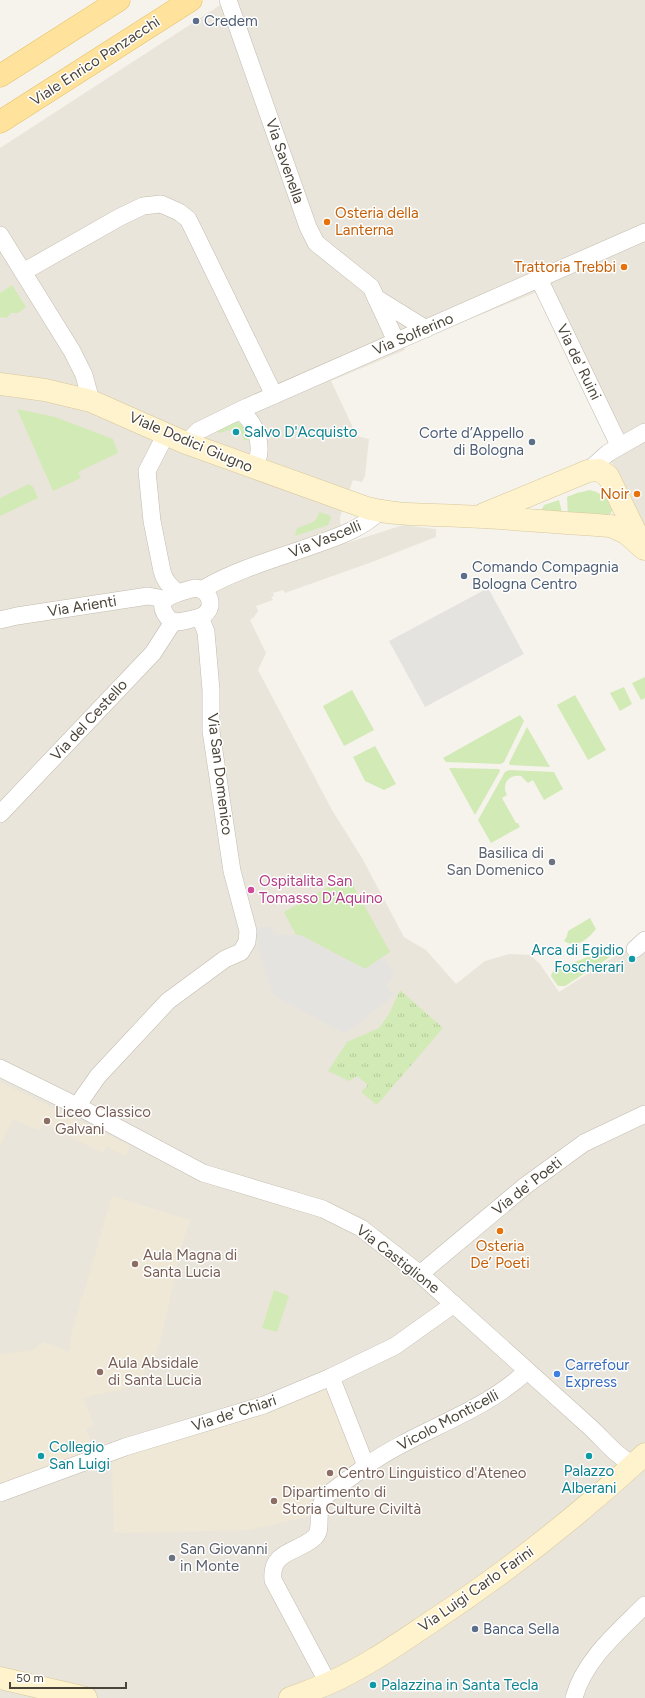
<svg xmlns="http://www.w3.org/2000/svg" width="645" height="1698" viewBox="0 0 645 1698" font-family="Figtree,sans-serif">
	<style>
		.residential { fill: #eae5da }
		.education { fill: #efe8d6 }
		.green { fill: #d2eab5 }
		.park { fill: url(#park-tufts) }
		.parking { fill: #e5e3e0 }
		.lines { fill: none; stroke-linecap: round; stroke-linejoin: round }
		.street-casing { stroke: #c2bbae; stroke-width: 18 }
		.secondary-casing { stroke: #d6c79b; stroke-width: 23 }
		.primary-casing { stroke: #e6c16a; stroke-width: 23 }
		.street { stroke: #fff; stroke-width: 17 }
		.secondary { stroke: #fff3cd; stroke-width: 22 }
		.primary { stroke: #ffe39c; stroke-width: 22 }
		.service-dot { fill: #5c6f8a; stroke: #fff; stroke-width: 1.5 }
		.food-dot { fill: #e8710a; stroke: #fff; stroke-width: 1.5 }
		.culture-dot { fill: #0f9aa8; stroke: #fff; stroke-width: 1.5 }
		.worship-dot { fill: #6b7280; stroke: #fff; stroke-width: 1.5 }
		.hotel-dot { fill: #d1479c; stroke: #fff; stroke-width: 1.5 }
		.education-dot { fill: #8d6e63; stroke: #fff; stroke-width: 1.5 }
		.shop-dot { fill: #3f7fe0; stroke: #fff; stroke-width: 1.5 }
		.labels { text-anchor: middle; stroke-width: 3; stroke-linejoin: round; paint-order: stroke }
		.service-label { font-size: 15px; fill: #4e5e75; stroke: #fff; text-anchor: start }
		.street-label { font-size: 15px; fill: #4b4439; stroke: #fff }
		.food-label { font-size: 15px; fill: #c56008; stroke: #fff; text-anchor: end }
		.culture-label { font-size: 15px; fill: #0d838f; stroke: #fff; text-anchor: start }
		.worship-label { font-size: 15px; fill: #5b616d; stroke: #fff; text-anchor: end }
		.hotel-label { font-size: 15px; fill: #b23c85; stroke: #fff; text-anchor: start }
		.education-label { font-size: 15px; fill: #785e54; stroke: #fff; text-anchor: start }
		.shop-label { font-size: 15px; fill: #366cbe; stroke: #fff; text-anchor: start }
	</style>
	<defs>
		<pattern id="park-tufts" width="24" height="20" patternUnits="userSpaceOnUse"><rect width="24" height="20" fill="#d2eab5"/><path d="M3 7l-1-3M5 7V3M7 7l1-3M15 17l-1-3M17 17v-4M19 17l1-3" fill="none" stroke="#b6ca9c"/></pattern>
	</defs>
	<rect width="100%" height="100%" fill="#f6f3ec"/>
	<polygon class="residential" points="228,0 645,0 645,530 610,459 618,452 539,291 404,346 405,350 400,352 331,381 357,436 369,439 365,476 362,482 353,480 340,517 340,522 347,543 403,525 436,529 436,537 372,562 285,593 283,590 273,593 274,596 271,597 273,600 256,606 258,611 254,617 250,620 266,653 258,670 332,810 362,858 404,937 426,950 456,984 485,961 509,954 530,955 540,964 559,992 645,937 645,1698 0,1698 0,148"/>
	<g class="education">
		<polygon points="0,1082 130,1146 125,1156 106,1146 103,1153 43,1123 39,1131 13,1119 0,1146"/>
		<polygon points="112,1196 190,1220 182,1245 162,1335 155,1355 143,1375 121,1390 93,1395 83,1398 94,1425 86,1429 96,1455 0,1488 0,1354 32,1350 43,1342 69,1352 72,1332 82,1296 83,1296"/>
		<polygon points="329,1383 359,1463 310,1502 311,1516 249,1530 123,1533 114,1532 112,1457"/>
	</g>
	<g class="green">
		<polygon points="12,285 26,307 18,313 11,313 7,318 0,317 0,293"/>
		<polygon points="17,409 55,417 113,439 118,453 78,472 81,478 53,491"/>
		<polygon points="236,422 244,424 254,441 244,440 241,432 235,428 220,433 216,431"/>
		<polygon points="29,484 33,487 38,498 0,516 0,498"/>
		<path d="M 590,490 C 602,493 607,498 613,508 L 611,513 L 606,516 L 568,516 L 567,497 L 577,493 Z"/>
		<polygon points="559,500 562,512 541,511 544,505"/>
		<path d="M 319,512 L 329,515 L 331,518 L 328,525 L 295,536 L 297,528 C 307,524 317,524 319,512 Z"/>
		<polygon points="645,677 645,698 641,700 632,683"/>
		<polygon points="624,687 632,704 620,711 610,693"/>
		<polygon points="352,690 374,730 344,746 323,706"/>
		<polygon points="575,695 606,750 588,760 557,705"/>
		<polygon points="520,715 524,721 504,762 501,764 446,762 443,758"/>
		<polygon points="527,727 550,767 510,765 509,763"/>
		<polygon points="375,746 396,784 384,790 365,781 353,757"/>
		<polygon points="449,768 499,769 500,771 475,815"/>
		<path d="M 509,770 L 554,772 L 563,789 L 544,800 L 533,780 L 528,783 L 521,776 C 509,774 501,784 507,795 L 502,798 L 516,823 L 518,823 L 520,827 L 491,843 L 478,820 L 505,772 Z"/>
		<polygon points="348,876 390,952 365,969 300,935 296,935 284,912"/>
		<path d="M 590,918 L 596,929 C 588,939 577,949 564,941 L 567,936 L 568,931 Z"/>
		<polygon points="600,952 610,954 610,957 565,986 558,986 551,976 552,973 555,970"/>
		<polygon points="274,1290 289,1296 277,1332 262,1328"/>
	</g>
	<polygon class="park" points="400,990 443,1028 377,1105 361,1092 368,1085 357,1076 349,1081 328,1071 347,1042 379,1028 389,1014"/>
	<g class="parking">
		<polygon points="488,588 524,654 425,707 389,641"/>
		<polygon points="268,926 276,935 300,935 365,969 383,957 394,975 386,986 394,995 355,1026 344,1033 273,995 259,950 256,929"/>
	</g>
	<g class="lines">
		<defs>
			<g id="street">
				<polyline points="228,0 308,227 316,243 371,287 396,341"/>
				<polyline points="0,235 72,351 84,375 91,401"/>
				<polyline points="23,272 120,217 143,206 161,204 179,212 188,219 194,231 274,395"/>
				<polyline points="539,279 619,445"/>
				<polyline points="376,298 426,329"/>
				<path d="M 241,411 C 257,425 265,448 254,468"/>
				<path d="M 166,434 L 147,471 L 152,521 L 162,571 C 164,580 170,587 178,593"/>
				<polyline points="186,443 198,431 247,407 645,232"/>
				<polyline points="588,471 608,453 645,432"/>
				<path d="M 195,588 C 209,589 216,606 204,615 C 199,618 193,619 188,620 C 181,622 176,623 170,620 C 149,597 178,593 195,588 Z"/>
				<path d="M 203,589 C 234,571 268,561 303,549 C 330,539 358,532 380,511"/>
				<polyline points="0,620 17,616 148,596 159,598 163,601"/>
				<polyline points="0,814 153,653 173,622"/>
				<polyline points="635,949 645,940"/>
				<path d="M 0,1068 L 77,1106 L 203,1173 L 323,1209 L 361,1228 L 420,1274 L 590,1427 C 604,1440 616,1456 634,1465"/>
				<polyline points="77,1106 98,1076 168,1001 225,959 241,952 247,942 248,931 232,871 211,731 211,690 206,632 200,617"/>
				<polyline points="420,1274 525,1186 584,1143 645,1114"/>
				<path d="M 331,1377 L 366,1466 C 417,1430 481,1414 527,1371"/>
				<polyline points="0,1493 125,1447 264,1405 331,1377 395,1346 454,1304"/>
				<path d="M 328,1683 L 273,1580 C 270,1550 298,1553 315,1537 C 324,1528 313,1510 327,1495 L 366,1466"/>
				<path d="M 574,1698 C 584,1660 618,1632 645,1605"/>
			</g>
			<g id="secondary">
				<path d="M 0,384 L 45,390 L 91,401 L 186,443 L 367,508 C 398,516 430,514 461,516 C 511,518 561,523 611,526 L 626,533 L 644,549"/>
				<polyline points="484,514 588,471 599,470 608,476 641,543"/>
				<polyline points="0,1678 86,1698"/>
				<path d="M 290,1698 C 303,1693 315,1689 327,1684 C 364,1668 398,1644 431,1622 C 507,1572 578,1516 645,1454"/>
			</g>
			<g id="primary">
				<polyline points="0,76 119,0"/>
				<polyline points="0,122 191,0"/>
			</g>
		</defs>
		<use href="#street" class="street-casing"/>
		<use href="#secondary" class="secondary-casing"/>
		<use href="#primary" class="primary-casing"/>
		<use href="#street" class="street"/>
		<use href="#secondary" class="secondary"/>
		<use href="#primary" class="primary"/>
	</g>
	<g class="service-dot">
		<circle cx="196" cy="21" r="4"/>
		<circle cx="532" cy="442" r="4"/>
		<circle cx="464" cy="576" r="4"/>
		<circle cx="475" cy="1629" r="4"/>
	</g>
	<g class="food-dot">
		<circle cx="327" cy="222" r="4"/>
		<circle cx="624" cy="267" r="4"/>
		<circle cx="637" cy="494" r="4"/>
		<circle cx="500" cy="1231" r="4"/>
	</g>
	<g class="culture-dot">
		<circle cx="236" cy="432" r="4"/>
		<circle cx="632" cy="959" r="4"/>
		<circle cx="41" cy="1456" r="4"/>
		<circle cx="589" cy="1456" r="4"/>
		<circle cx="373" cy="1685" r="4"/>
	</g>
	<g class="worship-dot">
		<circle cx="552" cy="862" r="4"/>
		<circle cx="172" cy="1558" r="4"/>
	</g>
	<circle class="hotel-dot" cx="251" cy="890" r="4"/>
	<g class="education-dot">
		<circle cx="47" cy="1121" r="4"/>
		<circle cx="135" cy="1264" r="4"/>
		<circle cx="100" cy="1372" r="4"/>
		<circle cx="330" cy="1473" r="4"/>
		<circle cx="274" cy="1501" r="4"/>
	</g>
	<circle class="shop-dot" cx="557" cy="1374" r="4"/>
	<g class="labels">
		<g class="service-label">
			<text x="204" y="26">Credem</text>
			<text x="524" y="438" text-anchor="end">Corte d’Appello<tspan x="524" dy="17">di Bologna</tspan></text>
			<text x="472" y="572">Comando Compagnia<tspan x="472" dy="17">Bologna Centro</tspan></text>
			<text x="483" y="1634">Banca Sella</text>
		</g>
		<g class="street-label">
			<text transform="translate(95 61) rotate(-33)" y="5">Viale Enrico Panzacchi</text>
			<text transform="translate(285 161) rotate(71)" y="5">Via Savenella</text>
			<text transform="translate(413 334) rotate(-23)" y="5">Via Solferino</text>
			<text transform="translate(579 362) rotate(64)" y="5">Via de' Ruini</text>
			<text transform="translate(191 442) rotate(23)" y="5">Viale Dodici Giugno</text>
			<text transform="translate(325 539) rotate(-22)" y="5">Via Vascelli</text>
			<text transform="translate(82 606) rotate(-9)" y="5">Via Arienti</text>
			<text transform="translate(89 720) rotate(-47)" y="5">Via del Cestello</text>
			<text transform="translate(220 774) rotate(83)" y="5">Via San Domenico</text>
			<text transform="translate(527 1186) rotate(-38)" y="5">Via de' Poeti</text>
			<text transform="translate(398 1259) rotate(38)" y="5">Via Castiglione</text>
			<text transform="translate(234 1413) rotate(-18)" y="5">Via de' Chiari</text>
			<text transform="translate(448 1420) rotate(-28)" y="5">Vicolo Monticelli</text>
			<text transform="translate(476 1589) rotate(-35)" y="5">Via Luigi Carlo Farini</text>
		</g>
		<g class="food-label">
			<text x="335" y="218" text-anchor="start">Osteria della<tspan x="335" dy="17">Lanterna</tspan></text>
			<text x="616" y="272">Trattoria Trebbi</text>
			<text x="629" y="499">Noir</text>
			<text x="500" y="1251" text-anchor="middle">Osteria<tspan x="500" dy="17">De’ Poeti</tspan></text>
		</g>
		<g class="culture-label">
			<text x="244" y="437">Salvo D'Acquisto</text>
			<text x="624" y="955" text-anchor="end">Arca di Egidio<tspan x="624" dy="17">Foscherari</tspan></text>
			<text x="49" y="1452">Collegio<tspan x="49" dy="17">San Luigi</tspan></text>
			<text x="589" y="1476" text-anchor="middle">Palazzo<tspan x="589" dy="17">Alberani</tspan></text>
			<text x="381" y="1690">Palazzina in Santa Tecla</text>
		</g>
		<g class="worship-label">
			<text x="544" y="858">Basilica di<tspan x="544" dy="17">San Domenico</tspan></text>
			<text x="180" y="1554" text-anchor="start">San Giovanni<tspan x="180" dy="17">in Monte</tspan></text>
		</g>
		<g class="hotel-label">
			<text x="259" y="886">Ospitalita San<tspan x="259" dy="17">Tomasso D'Aquino</tspan></text>
		</g>
		<g class="education-label">
			<text x="55" y="1117">Liceo Classico<tspan x="55" dy="17">Galvani</tspan></text>
			<text x="143" y="1260">Aula Magna di<tspan x="143" dy="17">Santa Lucia</tspan></text>
			<text x="108" y="1368">Aula Absidale<tspan x="108" dy="17">di Santa Lucia</tspan></text>
			<text x="338" y="1478">Centro Linguistico d'Ateneo</text>
			<text x="282" y="1497">Dipartimento di<tspan x="282" dy="17">Storia Culture Civiltà</tspan></text>
		</g>
		<g class="shop-label">
			<text x="565" y="1370">Carrefour<tspan x="565" dy="17">Express</tspan></text>
		</g>
	</g>
	<path d="M10 1682v6h116v-6" fill="none" stroke="#4b4439" stroke-width="2"/>
	<text x="16" y="1682" font-size="12" fill="#4b4439" stroke="#ffffff" stroke-width="3" paint-order="stroke">50 m</text>
</svg>
